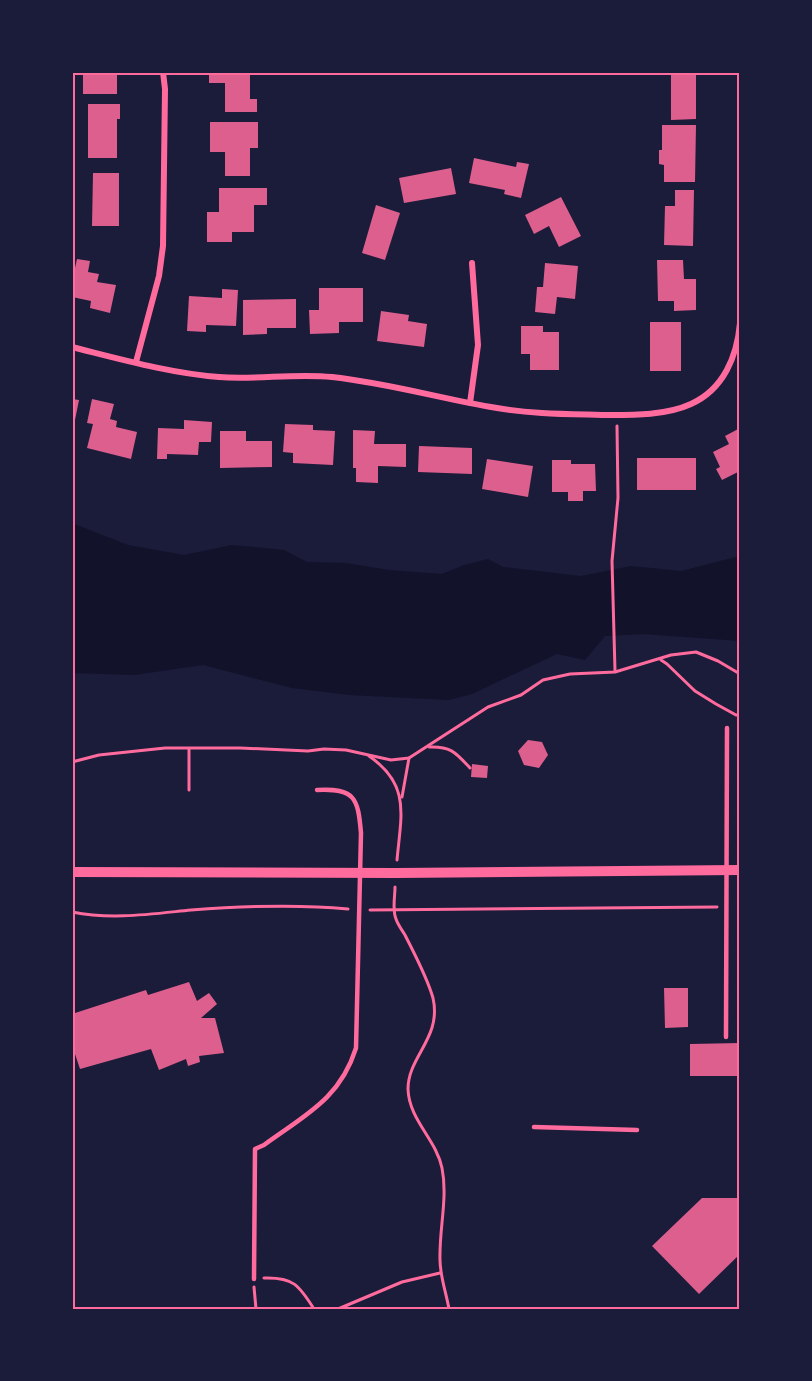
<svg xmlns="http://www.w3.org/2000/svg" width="812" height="1381" viewBox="0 0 812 1381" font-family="'Titillium Web',sans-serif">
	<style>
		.water { fill: #12122b }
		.building { fill: #dd5f8e }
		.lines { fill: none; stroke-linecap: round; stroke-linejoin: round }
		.path { stroke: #ff6b9d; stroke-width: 3 }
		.service { stroke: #ff6b9d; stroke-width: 4.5 }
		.minor { stroke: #ff6b9d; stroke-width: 6 }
		.tertiary { stroke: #ff6b9d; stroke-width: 10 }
		.neatline { fill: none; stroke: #ff6b9d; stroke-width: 2 }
	</style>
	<rect width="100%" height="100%" fill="#1b1b3a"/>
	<polygon class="water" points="72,523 128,545 184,555 232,545 284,550 307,562 346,563 389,570 442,574 464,565 488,559 503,567 581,576 631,566 681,571 740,556 740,641 643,634 605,636 585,660 557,654 472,694 449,700 349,695 292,688 203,665 134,675 72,673"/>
	<g class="building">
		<rect x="83" y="72" width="34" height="22"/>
		<polygon points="209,72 250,72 250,99 257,99 257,112 225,112 225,83 209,83"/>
		<polygon points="671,72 696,72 696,119 671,120"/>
		<polygon points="88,104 120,104 120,119 117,119 117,158 88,158"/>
		<polygon points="210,122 258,122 258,148 250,148 250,176 225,176 225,152 210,152"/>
		<polygon points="662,125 696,125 695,182 664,182 664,165 659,164 659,150 662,150"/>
		<polygon points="474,158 516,167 517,162 529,164 521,198 504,194 505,190 469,183"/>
		<polygon points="451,168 456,194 404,203 399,178"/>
		<polygon points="93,173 119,173 119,226 92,226"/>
		<polygon points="219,188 267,188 267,205 254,205 254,232 232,232 232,242 207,242 207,212 219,212"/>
		<polygon points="675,190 694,190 693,246 664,245 665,206 675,206"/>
		<polygon points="561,197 581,236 559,247 549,226 534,234 525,215"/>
		<polygon points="376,205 400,213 385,260 362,253"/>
		<polygon points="77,259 90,261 88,272 99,274 97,282 116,285 110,313 90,308 91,301 72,297 72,267 75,268"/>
		<polygon points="657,260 683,260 684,279 696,279 696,310 674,311 674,301 658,301"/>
		<polygon points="545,263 578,266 575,299 557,297 555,314 535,312 537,287 543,287"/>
		<polygon points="319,288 363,288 363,322 339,322 339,333 310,334 309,310 319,310"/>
		<polygon points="222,289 238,290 236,326 206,325 206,332 187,331 189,296 222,298"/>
		<polygon points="296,299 296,328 267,328 267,334 243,335 243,300"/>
		<polygon points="381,311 409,315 408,321 427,324 424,347 377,341"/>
		<rect x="650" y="322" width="31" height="49"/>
		<polygon points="521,326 543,326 543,332 559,332 559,370 530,370 530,354 521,354"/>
		<polygon points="72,399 79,400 74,425 72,424"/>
		<polygon points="92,399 114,404 110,419 117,421 116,427 137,432 131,459 87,448 93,424 87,423"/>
		<polygon points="184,420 212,422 211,442 199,442 198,455 167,454 167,459 157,459 158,428 184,429"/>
		<polygon points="285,424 313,425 313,430 335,431 333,465 293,463 293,453 283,452"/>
		<polygon points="740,428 740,471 722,480 716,469 720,467 713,452 729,444 725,436"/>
		<polygon points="353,430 375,431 374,444 406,444 406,467 378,466 378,483 356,482 356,468 353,468"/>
		<polygon points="220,431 246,431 246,441 272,441 272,467 220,468"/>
		<polygon points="419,446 472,448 472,474 418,472"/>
		<rect x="637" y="458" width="59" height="32"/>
		<polygon points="487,459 533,466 528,497 482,489"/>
		<polygon points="552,460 571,460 571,464 595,464 596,491 583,491 583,501 568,501 568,492 552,492"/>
		<polygon points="528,740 542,742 548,755 539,768 524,765 518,751"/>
		<polygon points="472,764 488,766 487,778 471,777"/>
		<polygon points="189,982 197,1001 209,993 217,1004 201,1018 215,1018 224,1053 199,1056 200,1062 188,1066 186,1059 159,1070 151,1049 80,1069 72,1045 72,1014 146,990 148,995"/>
		<polygon points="664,988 688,988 688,1027 665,1028"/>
		<polygon points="740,1043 740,1076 690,1076 690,1044"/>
		<polygon points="702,1198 740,1198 740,1254 699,1294 652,1246"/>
	</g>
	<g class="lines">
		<g class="path">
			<polyline points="661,660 667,664 695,691 716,704 736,715 740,715"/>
			<polyline points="615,671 612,561 618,498 617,426"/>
			<path d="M 429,747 C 451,746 456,753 470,768"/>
			<path d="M 369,756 C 411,785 401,815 397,860"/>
			<polyline points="72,762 99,755 165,748 240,748 308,751 324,749 346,750 391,760 409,758 488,707 521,695 543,680 570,674 615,672 671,655 696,652 718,661 740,674"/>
			<polyline points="189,790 189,749"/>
			<polyline points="402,797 409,758"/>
			<path d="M 395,887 C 395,898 392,909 396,919 C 398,925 402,930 405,935 C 415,955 427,977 433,998 C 442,1038 408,1056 408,1089 C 409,1120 436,1139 442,1168 C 448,1198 439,1229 440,1260 C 440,1276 446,1292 449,1309"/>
			<polyline points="370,910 717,907"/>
			<path d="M 72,912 C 112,920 151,914 191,910 C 243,906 296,904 348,909"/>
			<path d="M 264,1278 C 293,1277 299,1285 314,1309"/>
			<polyline points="254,1287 256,1309"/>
			<polyline points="338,1309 402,1282 440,1273"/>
		</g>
		<g class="service">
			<polyline points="726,1037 727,728"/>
			<polyline points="534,1127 637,1130"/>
			<path d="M 254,1279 L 255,1149 L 264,1145 C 305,1115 340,1099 356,1048 L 361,833 C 358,798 355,788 317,790"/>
		</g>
		<g class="minor">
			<path d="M 72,347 C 120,359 169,373 219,377 C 256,380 295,373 332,377 C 388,383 442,399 497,408 C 532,414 567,414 602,415 C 630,415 665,416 691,404 C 724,389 737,356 740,323"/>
			<polyline points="136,362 159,276 163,246 165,89 163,72"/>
			<polyline points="470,403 478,345 472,263"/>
		</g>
		<polyline class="tertiary" points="72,872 396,873 740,870"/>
	</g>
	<rect width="812" height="1381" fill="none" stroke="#1b1b3a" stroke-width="147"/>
	<rect x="74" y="74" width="664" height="1234" class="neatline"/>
</svg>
